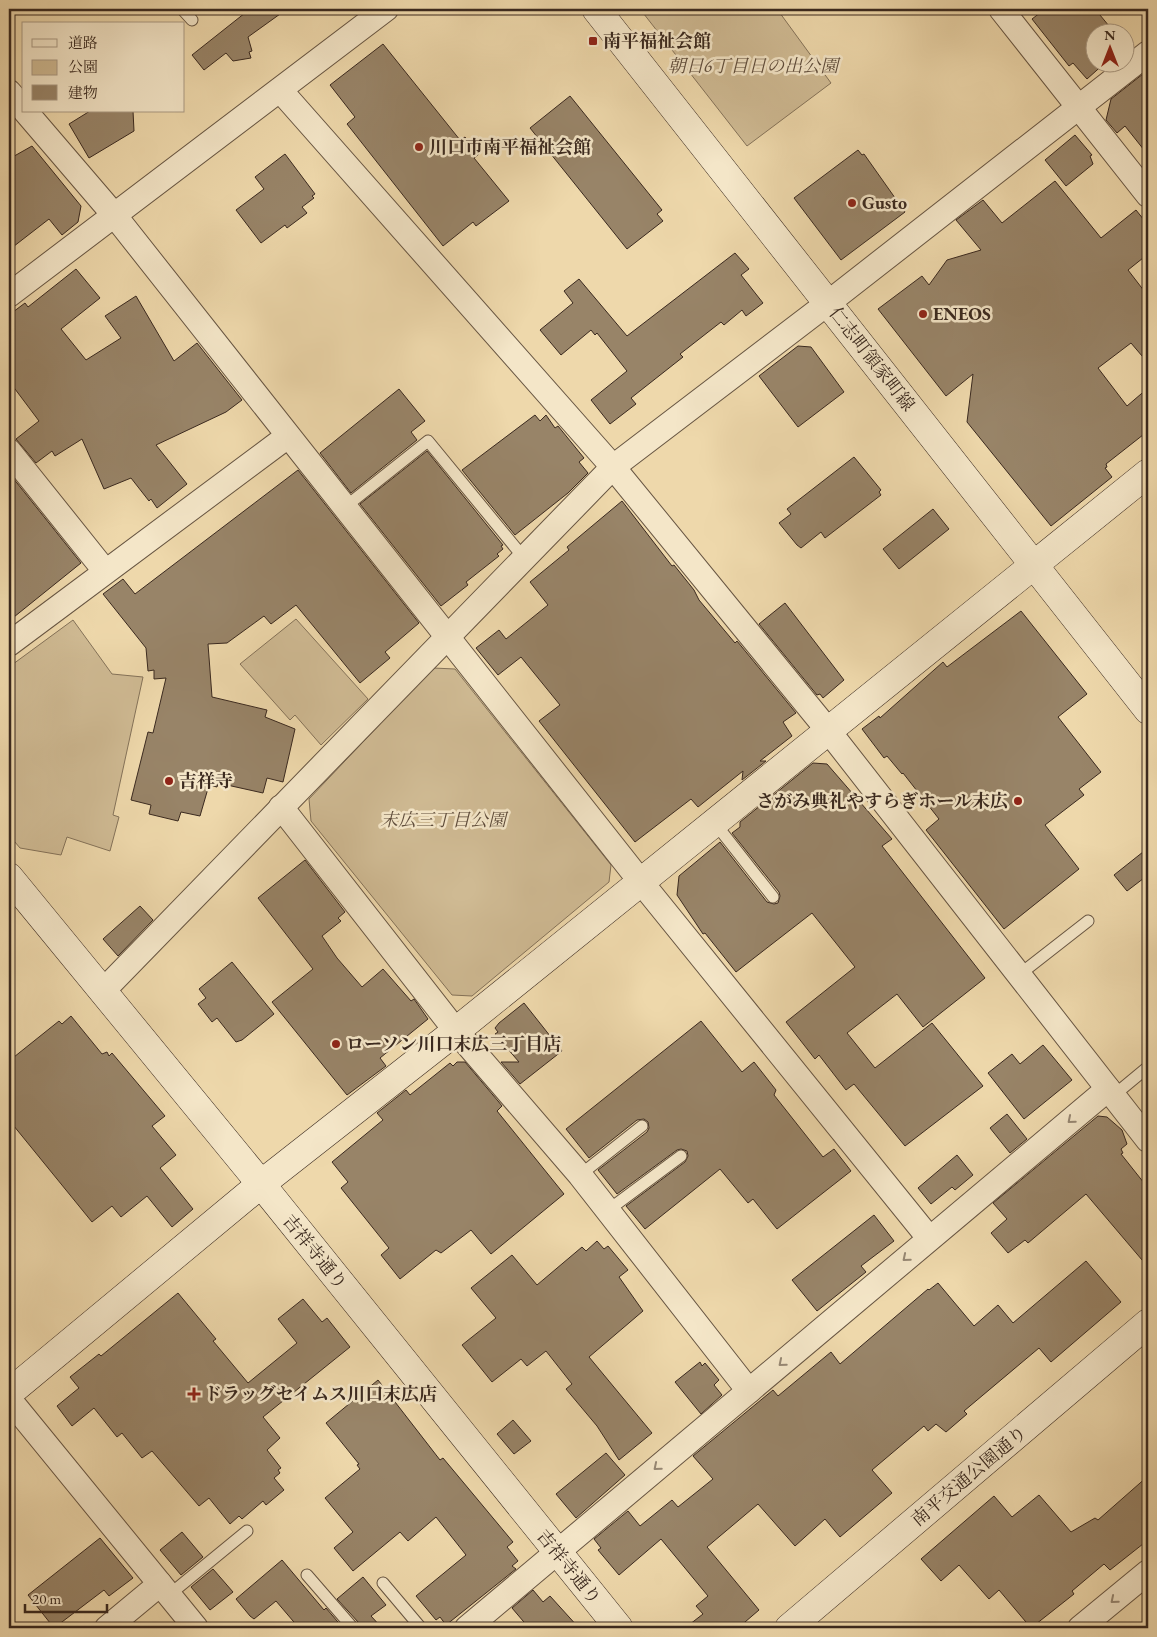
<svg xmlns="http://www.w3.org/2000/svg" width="1157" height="1637" viewBox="0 0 1157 1637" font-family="'EB Garamond','Noto Serif JP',serif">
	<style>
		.green { fill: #cfba93; stroke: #847259 }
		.building { fill: #988468; stroke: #3a291f }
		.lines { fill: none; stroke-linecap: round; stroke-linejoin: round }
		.lane-casing { stroke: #675542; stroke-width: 13 }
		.street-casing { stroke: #675542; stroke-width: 26 }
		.secondary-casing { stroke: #3a291f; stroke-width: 29 }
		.lane { stroke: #f4e6c8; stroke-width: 11 }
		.street { stroke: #f4e6c8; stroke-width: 24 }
		.secondary { stroke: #f4e6c8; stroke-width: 28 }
		.oneway { stroke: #978874 }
		.poi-dot { fill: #8f2418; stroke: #f4e6c8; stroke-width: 2 }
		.labels { text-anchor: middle; stroke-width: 5; stroke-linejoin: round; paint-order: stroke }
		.poi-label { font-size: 18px; font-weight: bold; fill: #3a291f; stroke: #f4e6c8; text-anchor: start }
		.park-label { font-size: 18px; font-style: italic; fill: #5f4d3c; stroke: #f4e6c8 }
		.street-label { font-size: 18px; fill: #3a291f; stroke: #f4e6c8 }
	</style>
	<rect width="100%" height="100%" fill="#eed8ab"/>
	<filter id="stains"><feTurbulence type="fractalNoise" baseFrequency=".004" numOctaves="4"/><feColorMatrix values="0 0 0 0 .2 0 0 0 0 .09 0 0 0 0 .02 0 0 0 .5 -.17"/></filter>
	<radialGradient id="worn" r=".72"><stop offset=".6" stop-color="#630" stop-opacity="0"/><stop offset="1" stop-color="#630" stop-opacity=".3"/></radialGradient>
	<g class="green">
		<polygon points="640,9 777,9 831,83 747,146"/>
		<polygon points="296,619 368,699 321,745 295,715 290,720 240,664"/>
		<polygon points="73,620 112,674 143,677 113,815 119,817 110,851 67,837 61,855 20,848 9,835 9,667"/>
		<polygon points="433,668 455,669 611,865 609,882 472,996 452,995 311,821 309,799"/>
	</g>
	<g class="building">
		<polygon points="250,9 287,9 248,37 252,51 249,52 251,58 233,61 226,53 204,70 192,55"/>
		<polygon points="1045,9 1095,9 1114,32 1094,32 1094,62 1106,62 1087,79 1073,63 1069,66 1032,19"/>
		<polygon points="383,44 460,140 465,137 479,154 474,158 509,201 476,226 473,222 443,246 347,124 355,117 330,85"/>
		<polygon points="1148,70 1148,155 1125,126 1117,133 1106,120 1111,99"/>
		<polygon points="570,96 662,210 657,214 663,221 627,249 530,128"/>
		<polygon points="90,111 133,111 134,131 89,158 69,124"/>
		<polygon points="1075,135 1092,155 1090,156 1093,164 1066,186 1045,160"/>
		<polygon points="32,146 81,206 78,222 62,235 49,219 9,250 9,159"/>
		<polygon points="858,150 862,155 864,154 905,212 841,260 794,198"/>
		<polygon points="285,154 315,194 312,196 314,198 302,207 307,213 287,228 285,225 261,243 236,210 264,189 255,177"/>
		<polygon points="1055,181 1101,238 1136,210 1148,225 1148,254 1128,270 1148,296 1148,363 1131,343 1098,368 1127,406 1148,388 1148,431 1106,464 1107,467 1105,468 1112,477 1051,526 967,422 973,374 946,396 878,309 922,276 929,285 947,260 981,250 956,220 983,200 1002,223"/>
		<polygon points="735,253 749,269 741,275 763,303 746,316 742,310 724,325 721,322 680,354 683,357 631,398 636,404 610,424 591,400 627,371 597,333 595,335 591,330 561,355 540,330 573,303 564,291 579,279 627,336"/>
		<polygon points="76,269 100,298 61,329 86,360 121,338 105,316 136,296 174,361 197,343 242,400 226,412 156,445 187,484 157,508 151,499 149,501 131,478 104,489 82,439 55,456 52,451 36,463 16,439 39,421 9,381 9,315 25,303 28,307"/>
		<polygon points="798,346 811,347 844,392 798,427 759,376"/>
		<polygon points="399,389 425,421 411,432 417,440 351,493 320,453"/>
		<polygon points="535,415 540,421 546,415 555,428 558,426 584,458 579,462 588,473 568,493 515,535 462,470"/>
		<polygon points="427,451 503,545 501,546 503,549 497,554 499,556 466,582 468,585 441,606 360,504"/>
		<polygon points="854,457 881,490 879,492 881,495 825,538 821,532 801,548 797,545 779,523 791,514 787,509"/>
		<polygon points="298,470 419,623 385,652 390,658 360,683 296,605 271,624 264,616 227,643 208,644 212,697 267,710 265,717 295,729 283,782 267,778 263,793 218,783 217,787 209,785 200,816 181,812 178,821 149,814 151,805 131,800 148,732 153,733 166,678 154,679 154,670 148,671 146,648 103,594 123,579 135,594"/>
		<polygon points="9,473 81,563 9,621"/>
		<polygon points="622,501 672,566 674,565 694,590 699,600 735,643 737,641 796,713 783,722 792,736 760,761 766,761 742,780 743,771 698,807 691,799 635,842 539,721 560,705 521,657 498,675 476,648 499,630 506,639 548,605 530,582 569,550 567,547"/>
		<polygon points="933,509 949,529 899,569 883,549"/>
		<polygon points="785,603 844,680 823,698 820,694 817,695 759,624"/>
		<polygon points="1021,611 1087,694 1058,717 1101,772 1079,789 1084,795 1045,825 1079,869 1004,929 926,830 939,819 903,773 902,774 887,756 884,758 862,729 879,716 880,718 943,662 947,667"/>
		<polygon points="813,763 827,764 892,839 882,846 985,978 923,1027 897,994 847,1033 875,1068 932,1023 983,1086 905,1146 854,1084 846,1090 819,1055 815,1059 786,1022 855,967 812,913 736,972 705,933 703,934 677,895 679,876 720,842 767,902 774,904 778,903 780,896 779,892 732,833 740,827 740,822"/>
		<polygon points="1148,848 1148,875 1127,891 1114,875"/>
		<polygon points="305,860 345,912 338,918 341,921 322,936 337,958 362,987 383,969 411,1001 414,999 428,1019 380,1058 386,1066 347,1095 272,1002 313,969 258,898"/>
		<polygon points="140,906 153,920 118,956 103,939"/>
		<polygon points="232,962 274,1014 242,1040 236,1042 217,1018 212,1022 198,1004 206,998 199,989"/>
		<polygon points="524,1003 562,1051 520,1084 501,1062 519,1062 495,1034 498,1032 495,1028 499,1023"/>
		<polygon points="71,1016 102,1054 107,1052 109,1056 112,1053 165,1116 152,1126 176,1155 160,1168 193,1209 172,1227 147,1196 121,1217 112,1206 92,1222 9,1120 9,1061 59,1021 62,1024"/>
		<polygon points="701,1021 742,1072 754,1062 776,1090 774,1095 823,1157 834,1149 851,1171 777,1229 753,1199 748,1203 720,1169 645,1229 626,1206 685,1162 688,1156 687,1151 681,1149 677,1150 617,1194 598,1170 647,1132 649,1128 648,1122 644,1119 637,1120 589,1158 566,1129"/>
		<polygon points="1043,1045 1072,1080 1024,1119 988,1073 1012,1054 1020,1064"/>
		<polygon points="457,1062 465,1062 498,1101 502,1106 497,1111 564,1194 491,1254 471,1230 441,1253 436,1250 400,1279 381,1255 389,1248 341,1188 348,1182 332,1162 383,1120 377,1113 406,1090 410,1095 450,1063 453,1066"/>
		<polygon points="1007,1114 1027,1139 1010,1153 990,1128"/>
		<polygon points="1098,1116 1107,1117 1122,1130 1127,1144 1121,1149 1123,1153 1121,1154 1148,1188 1148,1267 1086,1194 1028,1243 1025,1240 1008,1253 991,1233 1007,1219 993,1203"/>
		<polygon points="957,1155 973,1175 955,1190 952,1187 931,1204 918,1188"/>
		<polygon points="874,1215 894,1241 861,1266 866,1272 817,1311 792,1280"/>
		<polygon points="597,1241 604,1249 608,1246 628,1270 619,1277 643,1311 589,1357 652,1433 619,1460 597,1426 566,1389 572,1384 546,1351 527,1366 521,1359 492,1382 462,1345 496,1318 471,1288 512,1255 537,1285 582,1247 586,1251"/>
		<polygon points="1086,1261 1121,1302 1051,1362 1039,1348 964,1411 967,1414 946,1432 936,1424 928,1431 924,1426 872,1470 892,1493 840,1537 825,1519 795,1546 758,1504 707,1547 759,1610 738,1628 735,1625 728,1628 685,1628 703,1614 696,1606 708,1596 661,1539 619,1575 598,1550 601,1548 594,1539 628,1511 640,1526 672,1500 678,1507 713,1479 693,1456 773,1390 778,1396 831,1352 840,1364 928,1289 929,1290 938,1283 974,1326 998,1305 1013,1323"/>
		<polygon points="178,1293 216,1339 213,1341 248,1383 297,1343 278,1319 303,1299 322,1322 327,1318 350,1347 263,1417 280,1438 267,1450 281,1468 278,1470 280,1473 274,1478 284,1490 266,1505 263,1501 242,1519 239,1516 230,1524 209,1498 199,1506 152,1451 142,1458 122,1433 117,1437 94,1408 72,1426 57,1406 79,1388 70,1377 99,1354 101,1356"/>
		<polygon points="700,1362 702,1366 705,1363 719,1380 714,1385 722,1395 701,1414 675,1382"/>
		<polygon points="378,1380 440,1460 443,1458 513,1542 507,1547 518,1561 512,1566 516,1569 446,1625 440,1617 436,1620 416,1596 466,1555 436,1517 408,1541 400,1532 353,1571 334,1548 353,1532 325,1498 360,1469 357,1465 359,1464 326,1423"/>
		<polygon points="513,1420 531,1441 514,1454 497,1434"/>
		<polygon points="606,1453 625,1475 576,1518 556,1494"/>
		<polygon points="1148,1476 1148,1540 1110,1570 1104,1564 1072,1591 1074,1594 1031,1628 999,1590 989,1599 959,1565 941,1581 921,1559 994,1496 1012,1517 1039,1495 1071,1532 1095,1518 1098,1520"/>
		<polygon points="182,1532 203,1557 181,1575 160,1550"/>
		<polygon points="100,1538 133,1578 109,1596 104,1590 54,1628 28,1595"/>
		<polygon points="282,1560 324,1610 326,1608 343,1628 299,1628 276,1601 254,1619 250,1616 236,1599"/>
		<polygon points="213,1569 233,1592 210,1610 191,1587"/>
		<polygon points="363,1577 386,1605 371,1616 382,1628 360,1628 359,1623 337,1599"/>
		<polygon points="533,1590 543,1602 550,1596 579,1628 529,1628 512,1608"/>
	</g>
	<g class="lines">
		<defs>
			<g id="lane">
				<polyline points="182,9 192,20"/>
				<polyline points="345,507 428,441 524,558"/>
				<polyline points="714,822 773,897"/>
				<polyline points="1019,975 1088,921"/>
				<polyline points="1113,1096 1148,1067"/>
				<polyline points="580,1175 642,1126"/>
				<polyline points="607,1211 681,1156"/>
				<polyline points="307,1575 353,1628"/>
				<polyline points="383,1583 421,1628"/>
				<polyline points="169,1595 247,1531"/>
			</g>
			<g id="street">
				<polyline points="1001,9 1148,195"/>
				<polyline points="280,90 613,467 827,729 1148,1140"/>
				<polyline points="9,92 24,109"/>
				<polyline points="25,111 115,216 641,882 929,1238"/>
				<polyline points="9,295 386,9"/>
				<polyline points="9,451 105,571"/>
				<polyline points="9,644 288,436"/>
				<polyline points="281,807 456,1031 580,1175 749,1391"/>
				<polyline points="102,992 613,467 828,303 1148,53"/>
				<polyline points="9,1399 196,1628"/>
				<polyline points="107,1628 160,1584"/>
				<polyline points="467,1628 1108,1089"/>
				<polyline points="1080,1628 1148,1572"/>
			</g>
			<g id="secondary">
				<polyline points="596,9 1148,710"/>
				<polyline points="9,877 261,1184 619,1628"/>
				<polyline points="9,1393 261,1184 456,1031 1148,473"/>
				<polyline points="789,1628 1148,1323"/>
			</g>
		</defs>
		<use href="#lane" class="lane-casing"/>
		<use href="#street" class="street-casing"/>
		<use href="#secondary" class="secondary-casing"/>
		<use href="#lane" class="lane"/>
		<use href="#street" class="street"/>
		<use href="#secondary" class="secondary"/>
	</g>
	<defs><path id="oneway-chevron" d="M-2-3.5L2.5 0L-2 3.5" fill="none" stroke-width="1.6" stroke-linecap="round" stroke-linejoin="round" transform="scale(1.25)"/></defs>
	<g class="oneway">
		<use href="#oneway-chevron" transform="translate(1071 1120) rotate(140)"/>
		<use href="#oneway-chevron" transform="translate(906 1258) rotate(140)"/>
		<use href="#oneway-chevron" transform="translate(782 1363) rotate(140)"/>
		<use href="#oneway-chevron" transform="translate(657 1467) rotate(140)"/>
		<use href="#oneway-chevron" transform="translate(1114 1600) rotate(140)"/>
	</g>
	<g class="poi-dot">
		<rect x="588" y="36" width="10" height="10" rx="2.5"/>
		<circle cx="419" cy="147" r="5"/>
		<circle cx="852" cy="203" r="5"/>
		<circle cx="923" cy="314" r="5"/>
		<circle cx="169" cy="781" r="5"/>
		<circle cx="1018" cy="801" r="5"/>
		<circle cx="336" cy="1044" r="5"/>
		<path d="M191.5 1386.5h5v5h5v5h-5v5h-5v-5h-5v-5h5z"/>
	</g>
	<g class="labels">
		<g class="poi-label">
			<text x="603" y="47">南平福祉会館</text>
			<text x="429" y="153">川口市南平福祉会館</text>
			<text x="862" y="209">Gusto</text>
			<text x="933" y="320">ENEOS</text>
			<text x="179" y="787">吉祥寺</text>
			<text x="1008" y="807" text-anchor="end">さがみ典礼やすらぎホール末広</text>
			<text x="346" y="1050">ローソン川口末広三丁目店</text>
			<text x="204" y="1400">ドラッグセイムス川口末広店</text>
		</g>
		<g class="park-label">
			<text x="753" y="72">朝日6丁目日の出公園</text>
			<text x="443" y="826">末広三丁目公園</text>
		</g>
		<g class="street-label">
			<text transform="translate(872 359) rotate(52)" y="6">仁志町領家町線</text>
			<text transform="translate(315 1252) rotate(51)" y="6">吉祥寺通り</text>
			<text transform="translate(969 1476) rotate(-40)" y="6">南平交通公園通り</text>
			<text transform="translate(569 1567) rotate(51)" y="6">吉祥寺通り</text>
		</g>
	</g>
	<rect width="1157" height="1637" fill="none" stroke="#eed8ab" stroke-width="30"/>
	<rect x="10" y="10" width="1137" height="1617" fill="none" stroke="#3a291f" stroke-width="2.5"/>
	<rect x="15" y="15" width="1127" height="1607" fill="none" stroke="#3a291f"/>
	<rect x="22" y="22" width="162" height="90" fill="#f4e6c8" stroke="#aa9a84"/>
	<rect x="32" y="39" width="25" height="8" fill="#f4e6c8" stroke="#aa9a84"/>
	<text x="68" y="48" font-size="15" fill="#3a291f">道路</text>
	<rect x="32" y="60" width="25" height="15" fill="#cfba93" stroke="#aa9a84"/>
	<text x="68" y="72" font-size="15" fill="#3a291f">公園</text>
	<rect x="32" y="85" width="25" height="15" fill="#988468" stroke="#aa9a84"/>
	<text x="68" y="98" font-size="15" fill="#3a291f">建物</text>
	<g transform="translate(1110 48)"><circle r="24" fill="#f4e6c8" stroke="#aa9a84"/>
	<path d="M0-4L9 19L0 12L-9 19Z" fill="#8f2418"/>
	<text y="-8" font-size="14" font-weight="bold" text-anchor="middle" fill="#3a291f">N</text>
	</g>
	<path d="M25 1604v8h82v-8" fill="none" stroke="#3a291f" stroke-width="2.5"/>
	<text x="32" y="1604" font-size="15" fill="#3a291f" stroke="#f4e6c8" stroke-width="4" paint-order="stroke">20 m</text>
	<rect width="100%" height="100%" filter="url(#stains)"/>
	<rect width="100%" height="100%" fill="url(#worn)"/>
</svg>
